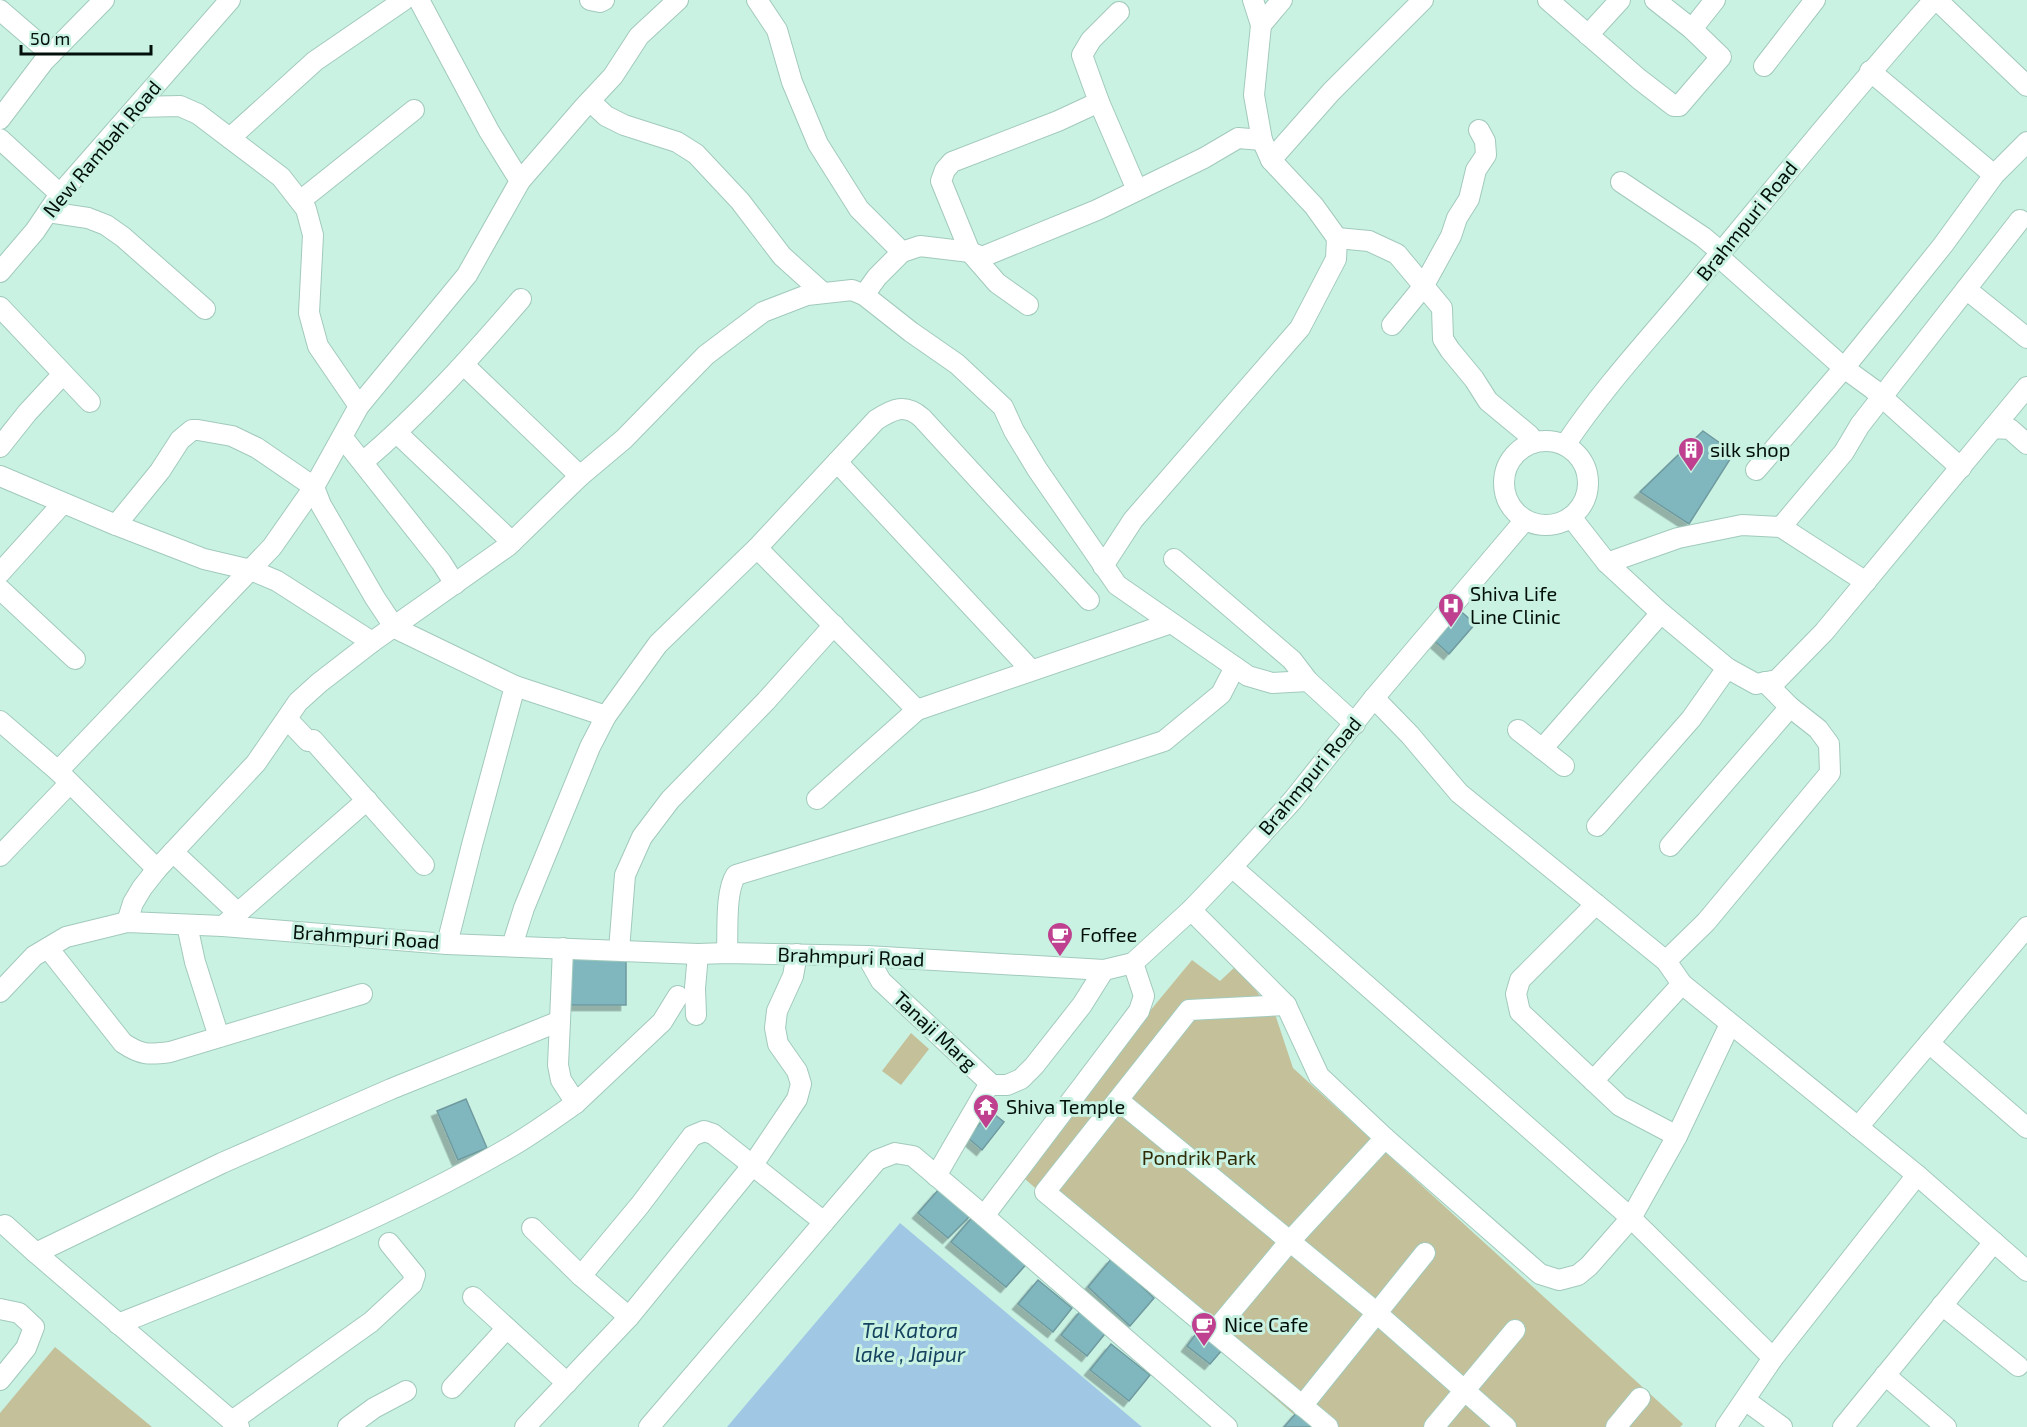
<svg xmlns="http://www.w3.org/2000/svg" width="2027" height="1427" viewBox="0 0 2027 1427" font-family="'Exo 2',sans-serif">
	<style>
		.green { fill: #c4c09a }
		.water { fill: #a0c7e4 }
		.building { fill: #80b7be; stroke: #6f9a9f; stroke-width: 1.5; filter: url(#shadow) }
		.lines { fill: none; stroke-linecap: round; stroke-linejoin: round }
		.minor-casing { stroke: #a2cabc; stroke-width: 22 }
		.minor { stroke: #fff; stroke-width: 20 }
		.labels { text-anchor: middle; stroke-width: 6; stroke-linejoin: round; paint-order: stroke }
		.street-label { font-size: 20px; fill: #020f0a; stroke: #c9f2e3 }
		.poi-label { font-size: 20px; fill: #020f0a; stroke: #c9f2e3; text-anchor: start }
		.park-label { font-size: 20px; fill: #302c07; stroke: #c9f2e3 }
		.water-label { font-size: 21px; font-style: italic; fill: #154360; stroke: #c9f2e3 }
	</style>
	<defs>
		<filter id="shadow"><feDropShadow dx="-5.5" dy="5.5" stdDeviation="0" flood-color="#0004"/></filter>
	</defs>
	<rect width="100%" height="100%" fill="#c9f2e3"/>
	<g class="green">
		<polygon points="1192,960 1220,981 1236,966 1275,1014 1293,1068 1683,1424 1680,1427 1308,1427 1017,1172"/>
		<polygon points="911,1033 929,1049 901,1085 882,1071"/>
		<polygon points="55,1347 152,1427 0,1427 0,1413"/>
	</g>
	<polygon class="water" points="900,1223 1142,1427 727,1427"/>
	<g class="building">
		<polygon points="1703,431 1734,453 1689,524 1640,492"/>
		<polygon points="1454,605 1475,624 1449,654 1428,635"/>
		<rect x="570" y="958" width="56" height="47"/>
		<polygon points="466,1099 487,1148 458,1160 437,1111"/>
		<polygon points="990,1111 1004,1122 982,1150 968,1138"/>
		<polygon points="940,1188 972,1214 948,1238 918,1213"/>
		<polygon points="974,1215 1030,1260 1006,1287 951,1242"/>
		<polygon points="1112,1258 1154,1298 1130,1326 1088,1287"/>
		<polygon points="1038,1280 1072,1308 1053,1332 1018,1304"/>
		<polygon points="1082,1309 1108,1330 1087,1356 1061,1335"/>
		<polygon points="1198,1331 1222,1350 1210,1364 1187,1346"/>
		<polygon points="1111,1344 1150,1375 1129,1401 1090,1370"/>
		<polygon points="1298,1411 1318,1427 1284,1427"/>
	</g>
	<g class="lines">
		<defs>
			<g id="minor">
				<polyline points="590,0 600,2 604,0"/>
				<polyline points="757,0 777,30 792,82 818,144 859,209 902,252 920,246 970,252 982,257 1097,210 1204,158 1238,138 1262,140"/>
				<polyline points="1548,0 1639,79 1674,106 1679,106 1721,57 1692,29 1655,0"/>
				<polyline points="1937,0 2027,86"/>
				<polyline points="0,10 51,54"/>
				<polyline points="1119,12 1091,40 1082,55 1099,102 1137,190"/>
				<polyline points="1261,25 1282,0"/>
				<polyline points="1692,29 1715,0"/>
				<polyline points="1588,35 1620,0"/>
				<polyline points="1764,66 1815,0"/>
				<polyline points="1870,71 1994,175"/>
				<polyline points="590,101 606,116 624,125 677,142 696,154 740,201 782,256 823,293"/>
				<polyline points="137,107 180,106 198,114 281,177 306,209 313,235 309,313 318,346 359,406"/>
				<polyline points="0,119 44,61 104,0"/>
				<polyline points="230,138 315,61 404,0"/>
				<polyline points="0,139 60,194"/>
				<polyline points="1271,160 1331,92 1423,0"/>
				<polyline points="520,181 584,107 613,76 639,36 678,0"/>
				<polyline points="1621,182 1703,237 1721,252"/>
				<polyline points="300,201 414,110"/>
				<polyline points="48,212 88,218 106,225 123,237 205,309"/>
				<polyline points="1337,238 1369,241 1397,254 1442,308 1443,339 1450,350 1474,379 1488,401 1529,435 1535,442"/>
				<polyline points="1718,256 1844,368 1873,389 1961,468"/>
				<polyline points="0,272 35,231 60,194 230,0"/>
				<polyline points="1966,289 2027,338"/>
				<polyline points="864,295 877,277 902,252"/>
				<polyline points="1028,305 997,283 970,252 941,181 945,170 952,162 1058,121 1099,102"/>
				<polyline points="0,307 90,402"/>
				<polyline points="1392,325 1423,287 1451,236 1457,218 1469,199 1476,170 1486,155 1485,141 1479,130"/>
				<polyline points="464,365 580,476"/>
				<polyline points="1993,428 2027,387"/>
				<polyline points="397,433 512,542"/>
				<polyline points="343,438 441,562 455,584"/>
				<circle cx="1546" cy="483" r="42"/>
				<path d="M 1565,445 C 1607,382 1660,327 1708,268 C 1783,178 1856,87 1934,0"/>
				<polyline points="0,447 27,413 63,374"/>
				<path d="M 363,462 C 421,413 471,357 521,299"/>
				<polyline points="837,462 1031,670"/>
				<polyline points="1756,470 1844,368 1895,305 1943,245 1994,175 2027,142"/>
				<polyline points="0,476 116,525 204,559 251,570 277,581 372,642"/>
				<polyline points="1571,517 1607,563 1661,613 1727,668 1756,684 1777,680 1824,632 1993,428 2010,429 2027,444"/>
				<path d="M 116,525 L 160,471 L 180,440 L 192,430 L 198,430 L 232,436 L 257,448 L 314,487 L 321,505 L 375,598 L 395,628 L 515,686 L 606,716 L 658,644 L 757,548 L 876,420 C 893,409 905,403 922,418 L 1089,600"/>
				<polyline points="1781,527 1844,452 1860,425 2020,220"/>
				<polyline points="757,548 917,710"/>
				<polyline points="1174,559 1292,660 1308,681"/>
				<polyline points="1607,563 1678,538 1742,525 1781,527 1866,582"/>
				<polyline points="1103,566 1133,520 1300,328 1336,259 1337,238 1314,206 1271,160 1262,140 1254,95 1261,25 1253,0"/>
				<polyline points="0,573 63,503"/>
				<polyline points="0,589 75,659"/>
				<polyline points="1765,682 1790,707 1818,729 1829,744 1830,773 1706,922 1666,961 1682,984 1917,1175 2027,1271"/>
				<polyline points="1374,698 1410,735 1459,793 1666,961"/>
				<polyline points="287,719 308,741 313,740 424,865"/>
				<polyline points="0,721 58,771 157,869"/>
				<polyline points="1518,730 1564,766"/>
				<polyline points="1542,749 1661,613"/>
				<polyline points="58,771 272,547 314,487 359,406 467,275 520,181 489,131 419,0"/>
				<polyline points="817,799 917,710 1171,623"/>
				<polyline points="1597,826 1691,719 1727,668"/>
				<polyline points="1670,846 1790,707"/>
				<polyline points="173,852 238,913"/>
				<polyline points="0,856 69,784"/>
				<polyline points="1232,867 1631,1218 1773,1358"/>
				<polyline points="1596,904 1520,980 1516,994 1520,1012 1620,1106 1677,1136"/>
				<polyline points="1191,910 1286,1005 1319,1076 1385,1138 1540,1274 1559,1280 1578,1275 1589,1266 1631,1218 1677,1136 1730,1024"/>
				<polyline points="127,922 133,903 142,888 157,869 256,763 298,702 319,683 372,642 508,546 580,476 624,439 706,355 763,312 807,295 852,290 864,295 911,332 957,364 1003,407 1014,431 1037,469 1117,585 1248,676 1272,683 1308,681 1355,724"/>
				<polyline points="187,925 195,962 219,1037"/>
				<polyline points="223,926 367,800"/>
				<polyline points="447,944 472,845 515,686"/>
				<polyline points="512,946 524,908 590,747 606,716"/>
				<path d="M 48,948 L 123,1043 C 141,1055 148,1055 170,1052 L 362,994"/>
				<polyline points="619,950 625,875 642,837 670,800 766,701 834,625"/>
				<path d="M 727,953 C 728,932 725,891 736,875 L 980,801 L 1164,741 L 1221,694 L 1235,667"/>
				<polyline points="867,956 881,981 992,1085 1007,1085 1021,1079 1034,1066 1082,1005 1104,970"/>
				<polyline points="0,992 34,956 66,937 127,922 223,926 447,944 698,954 727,953 867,956 1104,970 1133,963 1191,910 1232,867 1293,800 1374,698 1525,520"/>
				<polyline points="1286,1005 1189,1010 1045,1192 1328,1427"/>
				<polyline points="696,1015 695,988 698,954"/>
				<polyline points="560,1021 558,1065 561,1080 576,1103 662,1022 678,996"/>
				<polyline points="1929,1043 2027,1128"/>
				<polyline points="1593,1081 1682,984"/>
				<polyline points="1118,1100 1371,1308 1506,1427"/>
				<polyline points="1858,1127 2027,927"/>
				<polyline points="936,1176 986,1090"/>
				<polyline points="984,1216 1139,1011 1144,996 1133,963"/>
				<polyline points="5,1225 36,1253"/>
				<polyline points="532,1228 581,1276"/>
				<polyline points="473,1297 567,1383"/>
				<polyline points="1942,1305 2018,1366"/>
				<polyline points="0,1309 19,1313 34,1327 26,1348 0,1380"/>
				<polyline points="629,1317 581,1276 640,1205 692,1136 704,1131 713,1134 824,1222"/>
				<path d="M 118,1324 C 252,1271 387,1219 512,1146 C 534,1133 555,1118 576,1103"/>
				<polyline points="1214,1332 1290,1241 1385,1138"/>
				<polyline points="1885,1375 1946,1427"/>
				<polyline points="452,1388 507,1328"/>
				<polyline points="1745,1400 1782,1427"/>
				<polyline points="1302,1406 1425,1253"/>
				<polyline points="232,1421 371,1322 412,1284 415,1275 389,1243"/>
				<polyline points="239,1427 36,1253 222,1163 391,1089 560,1021 563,948"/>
				<polyline points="348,1427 374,1408 406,1391"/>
				<polyline points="525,1427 629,1317 752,1166 797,1099 801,1084 797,1071 778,1044 775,1028 777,1011 793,976 797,954"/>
				<polyline points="649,1427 877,1160 895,1153 913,1156 984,1216 1227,1427"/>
				<polyline points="1434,1427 1515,1330"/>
				<polyline points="1616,1427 1640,1398"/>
				<polyline points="1726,1427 1773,1358 1917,1175"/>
				<polyline points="1843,1427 1994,1242"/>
			</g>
		</defs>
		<use href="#minor" class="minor-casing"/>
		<use href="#minor" class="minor"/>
	</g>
	<defs>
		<symbol id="building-pin" viewBox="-11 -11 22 30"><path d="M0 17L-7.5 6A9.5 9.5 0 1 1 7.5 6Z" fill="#be408f" stroke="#c9f2e3"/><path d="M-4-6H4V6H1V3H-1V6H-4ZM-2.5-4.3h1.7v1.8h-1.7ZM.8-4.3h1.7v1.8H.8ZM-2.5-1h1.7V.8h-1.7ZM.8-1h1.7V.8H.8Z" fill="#fff"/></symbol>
		<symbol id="hospital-pin" viewBox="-11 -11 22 30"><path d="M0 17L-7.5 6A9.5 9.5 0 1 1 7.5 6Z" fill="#be408f" stroke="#c9f2e3"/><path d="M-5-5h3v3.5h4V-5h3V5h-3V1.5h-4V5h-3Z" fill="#fff"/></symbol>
		<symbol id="cafe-pin" viewBox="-11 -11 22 30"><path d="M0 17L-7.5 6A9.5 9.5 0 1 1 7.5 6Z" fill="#be408f" stroke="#c9f2e3"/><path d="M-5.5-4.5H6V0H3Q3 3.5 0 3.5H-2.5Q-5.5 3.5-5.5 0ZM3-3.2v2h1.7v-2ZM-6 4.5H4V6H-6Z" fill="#fff"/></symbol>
		<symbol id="temple-pin" viewBox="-11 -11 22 30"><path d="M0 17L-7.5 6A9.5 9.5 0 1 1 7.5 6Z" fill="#be408f" stroke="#c9f2e3"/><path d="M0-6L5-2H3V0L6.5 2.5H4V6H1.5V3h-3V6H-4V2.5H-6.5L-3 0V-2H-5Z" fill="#fff"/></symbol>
	</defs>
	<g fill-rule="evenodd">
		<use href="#building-pin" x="1676" y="435" width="30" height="40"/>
		<use href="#hospital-pin" x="1436" y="591" width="30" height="40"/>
		<use href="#cafe-pin" x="1045" y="920" width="30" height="40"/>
		<use href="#temple-pin" x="971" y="1092" width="30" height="40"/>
		<use href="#cafe-pin" x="1189" y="1310" width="30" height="40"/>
	</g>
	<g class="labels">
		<g class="street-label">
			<text transform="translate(102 149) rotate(-50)" y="7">New Rambah Road</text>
			<text transform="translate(1747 221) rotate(-51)" y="7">Brahmpuri Road</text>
			<text transform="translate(1310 776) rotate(-50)" y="7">Brahmpuri Road</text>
			<text transform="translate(366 937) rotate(4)" y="7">Brahmpuri Road</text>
			<text transform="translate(851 957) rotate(2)" y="7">Brahmpuri Road</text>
			<text transform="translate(935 1031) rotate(43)" y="7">Tanaji Marg</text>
		</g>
		<g class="poi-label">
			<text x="1710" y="457">silk shop</text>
			<text x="1470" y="601">Shiva Life<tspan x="1470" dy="23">Line Clinic</tspan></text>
			<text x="1080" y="942">Foffee</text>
			<text x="1006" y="1114">Shiva Temple</text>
			<text x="1224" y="1332">Nice Cafe</text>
		</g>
		<g class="park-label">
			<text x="1199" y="1165">Pondrik Park</text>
		</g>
		<g class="water-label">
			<text x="910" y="1338">Tal Katora<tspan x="910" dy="24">lake , Jaipur</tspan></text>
		</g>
	</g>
	<path d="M21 45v9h130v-9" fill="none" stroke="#020f0a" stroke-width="3"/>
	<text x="30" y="45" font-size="18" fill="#020f0a" stroke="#c9f2e3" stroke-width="4.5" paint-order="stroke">50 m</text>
</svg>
